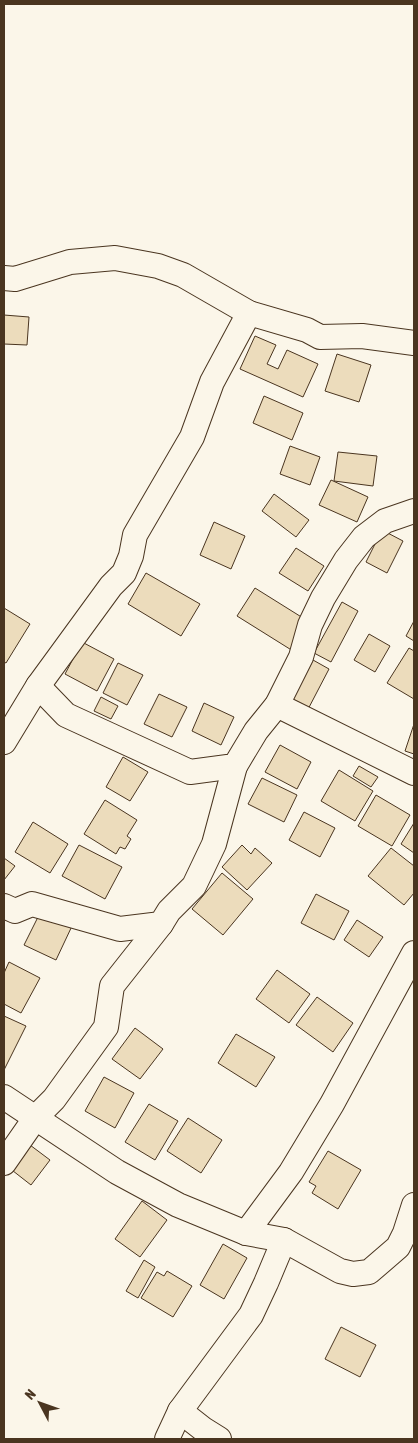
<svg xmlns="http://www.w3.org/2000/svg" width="418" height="1443" viewBox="0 0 418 1443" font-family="'Asap Condensed',sans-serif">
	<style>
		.building { fill: #ecdcbc; stroke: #4a3520 }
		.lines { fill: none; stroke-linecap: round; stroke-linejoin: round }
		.minor-casing { stroke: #4a3520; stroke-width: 26 }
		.minor { stroke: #fbf6e9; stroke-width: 24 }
	</style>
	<rect width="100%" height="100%" fill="#fbf6e9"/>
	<g class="building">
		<polygon points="4,315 29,317 27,345 4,344"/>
		<polygon points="255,336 276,345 267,364 278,369 287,350 318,364 303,397 240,369"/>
		<polygon points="337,354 371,365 359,402 325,391"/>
		<polygon points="264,396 303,413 292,440 253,423"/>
		<polygon points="290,446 320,457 310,485 280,474"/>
		<polygon points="338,452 377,456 373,486 334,481"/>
		<polygon points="331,480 368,497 357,522 319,505"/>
		<polygon points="274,494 309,520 296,537 262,511"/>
		<polygon points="214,522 245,536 231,569 200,555"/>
		<polygon points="382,530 403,541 387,573 366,562"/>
		<polygon points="296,548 324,566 308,591 279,573"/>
		<polygon points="146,573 200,604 181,636 128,604"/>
		<polygon points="255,588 311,623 293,651 237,616"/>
		<polygon points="342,602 358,611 331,662 314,653"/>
		<polygon points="4,608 30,624 6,663 4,662"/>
		<polygon points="414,621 414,641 406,636"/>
		<polygon points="369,634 390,646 375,672 354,660"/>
		<polygon points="82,642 114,659 97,691 65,674"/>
		<polygon points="409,648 414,651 414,699 387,683"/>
		<polygon points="313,660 329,669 305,715 289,707"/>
		<polygon points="118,663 143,675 127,705 103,693"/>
		<polygon points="159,694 187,707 172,737 144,724"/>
		<polygon points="101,697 118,706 111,719 94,711"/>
		<polygon points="204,703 234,717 221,745 192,731"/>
		<polygon points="414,724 414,754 405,751"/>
		<polygon points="280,745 311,762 297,789 265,772"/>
		<polygon points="123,757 148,772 130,801 106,787"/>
		<polygon points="359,766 378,777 371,787 353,776"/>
		<polygon points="339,770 373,791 355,821 321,801"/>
		<polygon points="262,778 297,795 284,822 248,804"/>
		<polygon points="376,795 410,815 392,846 358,826"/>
		<polygon points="105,800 137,820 127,836 131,839 125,849 120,847 116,854 84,834"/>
		<polygon points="304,812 335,828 320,857 289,840"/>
		<polygon points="33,822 68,844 50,873 15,852"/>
		<polygon points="414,823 414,853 401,844"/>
		<polygon points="79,845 122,867 105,899 62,876"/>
		<polygon points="242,845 251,854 255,848 272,863 247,890 222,867"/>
		<polygon points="391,848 414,866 414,893 404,905 368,876"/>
		<polygon points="4,858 15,866 4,880"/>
		<polygon points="222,873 253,899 223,935 192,909"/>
		<polygon points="316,894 349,911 334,940 301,923"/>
		<polygon points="41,911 72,926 56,960 24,945"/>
		<polygon points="357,920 383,937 369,957 344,940"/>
		<polygon points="9,962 40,978 21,1013 4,1004 4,973"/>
		<polygon points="277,970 310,994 289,1023 256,999"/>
		<polygon points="317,997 353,1023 333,1052 296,1025"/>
		<polygon points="4,1016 26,1026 4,1070"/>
		<polygon points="135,1028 163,1049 140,1079 112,1059"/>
		<polygon points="236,1034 275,1057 256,1087 218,1063"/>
		<polygon points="104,1077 134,1093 115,1128 85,1111"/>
		<polygon points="149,1104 178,1121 155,1160 125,1142"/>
		<polygon points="188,1118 222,1140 201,1173 167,1151"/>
		<polygon points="26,1142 50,1160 31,1185 8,1167"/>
		<polygon points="328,1151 361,1170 338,1209 312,1193 316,1186 309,1182"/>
		<polygon points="142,1201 167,1220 140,1257 115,1239"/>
		<polygon points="223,1244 247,1258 224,1299 200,1285"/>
		<polygon points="144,1260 155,1267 138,1298 126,1291"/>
		<polygon points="167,1271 192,1286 173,1317 141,1298 157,1272 164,1276"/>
		<polygon points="341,1327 376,1345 360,1377 325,1359"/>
	</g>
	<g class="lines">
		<defs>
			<g id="minor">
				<polyline points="4,278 15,279 70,262 115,258 158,266 183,275 249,313 307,330 320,337 362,336 414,343"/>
				<polyline points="38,686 111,586 124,573 131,556 135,535 192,437 212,382 249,313"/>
				<polyline points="277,705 414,773"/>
				<polyline points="4,742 38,686 66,715 190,772 235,766 256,731 277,705 301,657 310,625 323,598 346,560 364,537 385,521 414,511"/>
				<polyline points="4,906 15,911 32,904 120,929 161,924 169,911 194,886 214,844 235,766"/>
				<polyline points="4,1097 117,1172 178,1205 246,1233 284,1240 266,1283 251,1315 180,1411 167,1439"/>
				<polyline points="4,1163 36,1117 54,1099 106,1027 112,986 161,924"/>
				<polyline points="246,1233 291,1172 332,1104 414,953"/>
				<polyline points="284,1240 340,1271 353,1274 369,1272 398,1247 405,1233 414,1205"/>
				<polyline points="180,1411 203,1429 219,1439"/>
			</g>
		</defs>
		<use href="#minor" class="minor-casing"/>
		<use href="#minor" class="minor"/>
	</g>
	<rect width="418" height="1443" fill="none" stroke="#4a3520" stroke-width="10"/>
	<g transform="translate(40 1403) rotate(311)" stroke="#fbf6e9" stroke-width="4" paint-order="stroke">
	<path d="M0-4L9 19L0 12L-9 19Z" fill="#4a3520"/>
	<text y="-8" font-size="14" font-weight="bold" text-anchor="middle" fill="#4a3520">N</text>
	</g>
</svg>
